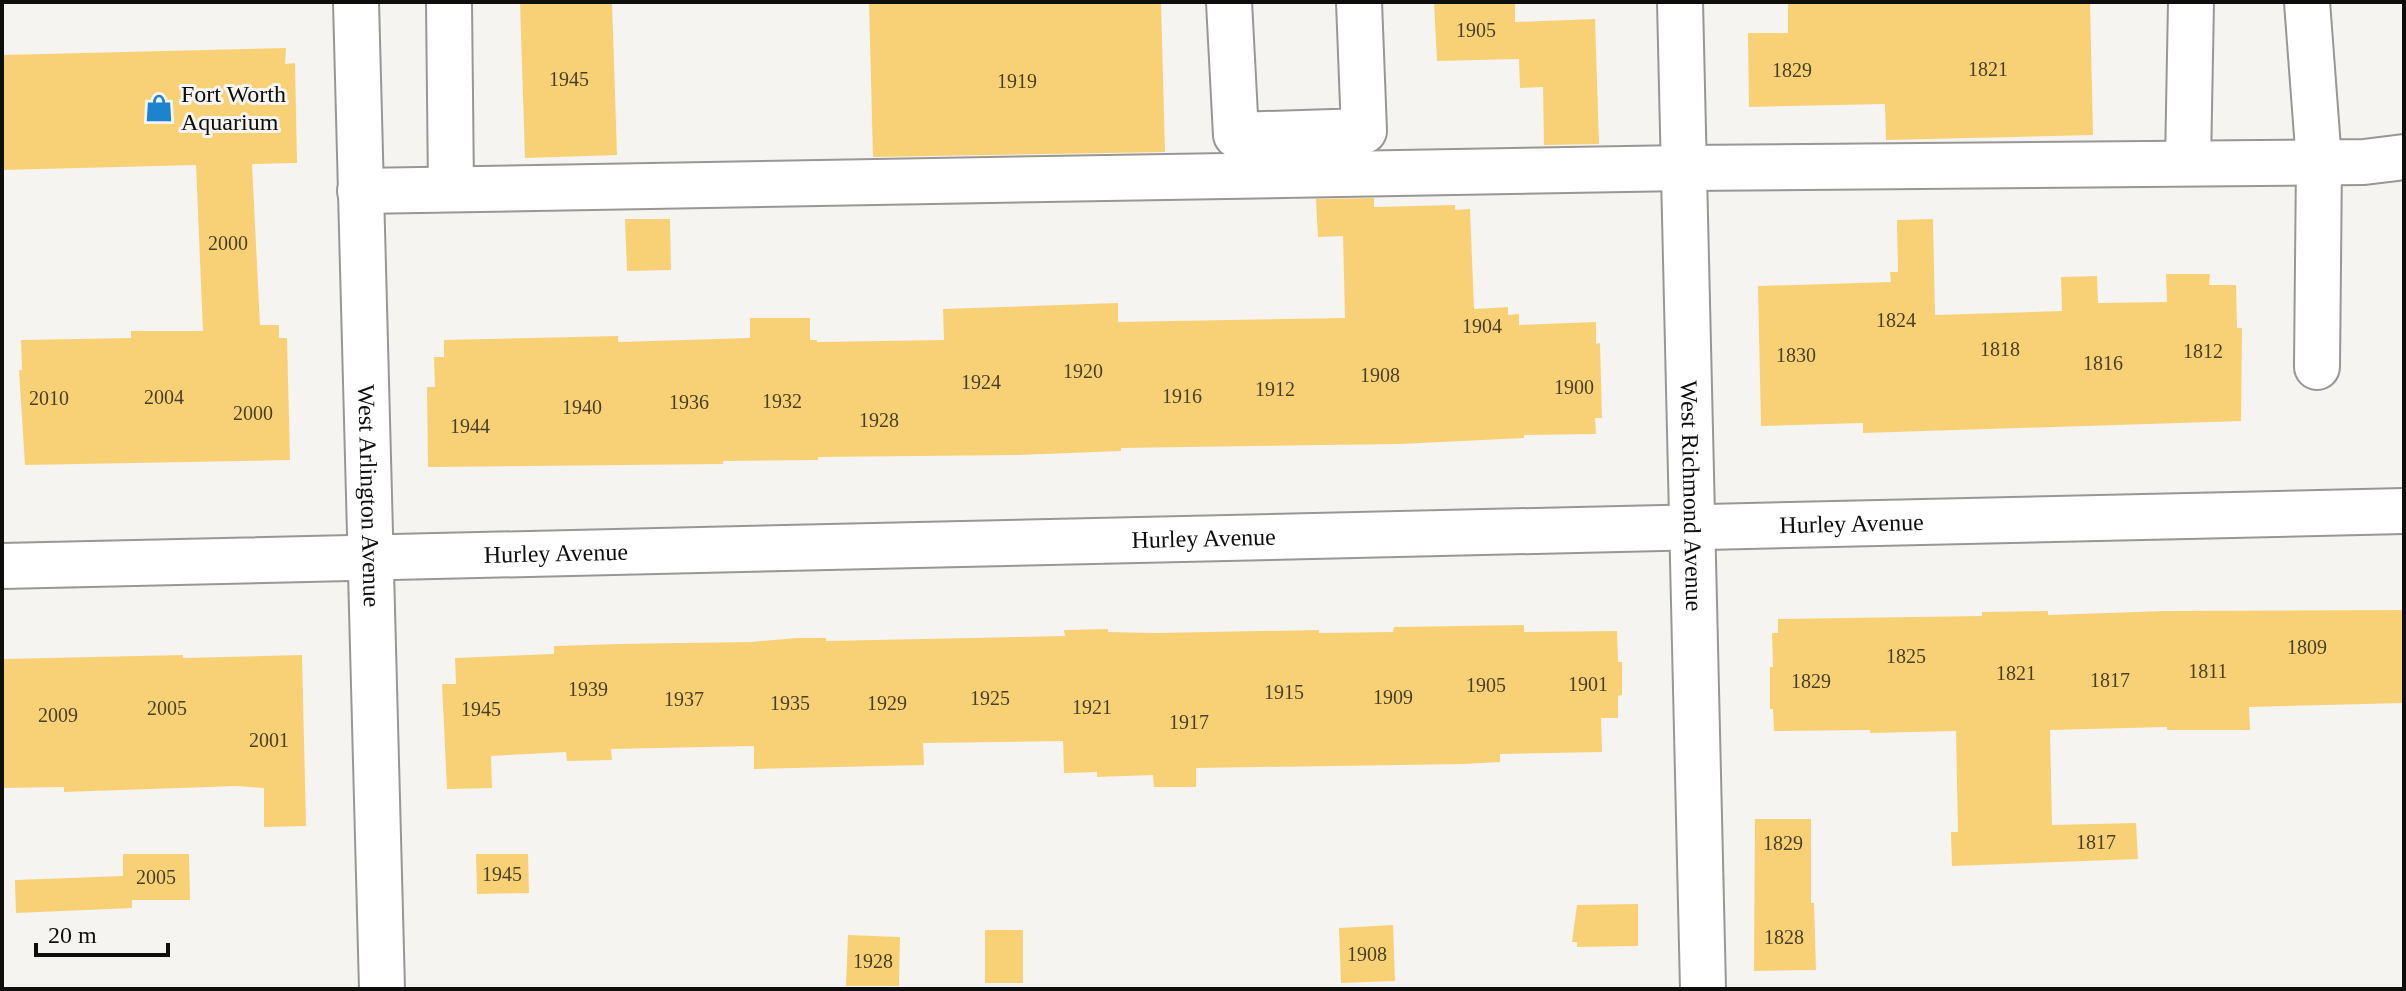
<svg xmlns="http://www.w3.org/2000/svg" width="2406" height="991" viewBox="0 0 2406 991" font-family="'Times New Roman',serif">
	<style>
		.building { fill: #f8d177 }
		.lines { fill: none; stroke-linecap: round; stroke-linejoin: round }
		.minor-casing { stroke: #999795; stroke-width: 48 }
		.minor { stroke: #fff; stroke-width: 44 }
		.labels { text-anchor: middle; stroke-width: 6; stroke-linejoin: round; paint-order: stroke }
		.number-label { font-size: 20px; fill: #483f28 }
		.poi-label { font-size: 24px; fill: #0e0e0d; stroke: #f5f4f1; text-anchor: start }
		.street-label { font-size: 24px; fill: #0e0e0d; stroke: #f5f4f1 }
	</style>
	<rect width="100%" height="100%" fill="#f5f4f1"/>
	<g class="building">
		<polygon points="520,2 612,2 617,155 525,158"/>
		<polygon points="869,2 1161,2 1165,152 873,157"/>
		<polygon points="1434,2 1515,2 1515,22 1595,19 1599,144 1544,145 1543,87 1520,88 1519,59 1437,61"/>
		<polygon points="1788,2 2090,2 2093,135 1886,140 1885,104 1749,107 1748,33 1788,33"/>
		<polygon points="286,48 285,64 295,63 297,163 252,164 260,325 279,325 279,338 287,338 290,460 25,465 19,370 22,370 21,340 131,338 131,331 203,331 196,165 2,170 2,55"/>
		<polygon points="1374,198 1374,207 1455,205 1455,210 1470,209 1474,309 1508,307 1508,315 1519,314 1519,325 1596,322 1596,344 1600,343 1602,418 1595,418 1596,434 1524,435 1524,438 1400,444 1121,448 1121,451 1018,455 818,457 818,460 723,461 723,464 428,467 427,387 435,387 434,357 444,357 444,340 618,336 618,342 750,338 750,318 810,318 810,340 817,340 817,342 944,340 943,309 1118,303 1118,322 1345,318 1343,236 1318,237 1316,199"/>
		<polygon points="625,219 670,219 671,270 627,271"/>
		<polygon points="1933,219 1935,315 2062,311 2061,277 2097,276 2098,303 2167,302 2166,274 2210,274 2209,285 2236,285 2237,328 2242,328 2241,421 1863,433 1863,423 1761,426 1758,286 1891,282 1890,272 1898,272 1897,220"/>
		<polygon points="2404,610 2404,703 2249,707 2250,730 2167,730 2167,727 2050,730 2052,825 2136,823 2138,859 1952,866 1951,832 1958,832 1956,731 1870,733 1870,730 1774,731 1773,709 1770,709 1770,667 1773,667 1772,633 1778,633 1778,619 1982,616 1982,612 2048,611 2048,615 2166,611"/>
		<polygon points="1524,625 1524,632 1617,631 1618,662 1622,662 1622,695 1618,696 1618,718 1601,718 1602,752 1500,754 1500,762 1465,764 1196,768 1196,787 1154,787 1153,775 1097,777 1097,772 1064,773 1063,741 923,743 924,765 754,769 754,746 611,749 612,760 567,761 566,752 491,756 492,788 447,789 442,684 456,684 455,658 554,654 554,646 618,644 751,642 797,638 826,638 826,641 1065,636 1064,630 1108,629 1108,632 1156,633 1319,630 1319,633 1393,632 1394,627"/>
		<polygon points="183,655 183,658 302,655 306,826 264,827 264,788 237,786 64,792 64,787 2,788 2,659"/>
		<polygon points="1755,819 1811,819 1811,903 1814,903 1816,970 1754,971"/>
		<polygon points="123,854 189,854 190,900 132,900 132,908 16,913 15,880 123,876"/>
		<polygon points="476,854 528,854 529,893 477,894"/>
		<polygon points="1638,904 1638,946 1577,947 1577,942 1572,942 1577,905"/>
		<polygon points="1393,925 1395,981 1341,983 1339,928"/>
		<rect x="985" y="930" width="38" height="53"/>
		<polygon points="848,935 900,937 899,986 846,986"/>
	</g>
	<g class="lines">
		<defs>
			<g id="minor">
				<path id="s1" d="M 356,2 L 382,989"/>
				<polyline points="449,2 451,189"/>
				<polyline points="1229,2 1236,135 1364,131 1359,2"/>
				<path id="s2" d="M 1680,2 L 1703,989"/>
				<polyline points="2307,2 2319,162 2317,367"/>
				<polyline points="2188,163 2191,2"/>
				<polyline points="360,191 1684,168 2364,162 2404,157"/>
				<path id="s3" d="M 2,566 L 2404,511"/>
			</g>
		</defs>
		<use href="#minor" class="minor-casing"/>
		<use href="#minor" class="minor"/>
	</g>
	<defs>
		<symbol id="shop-bare" viewBox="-9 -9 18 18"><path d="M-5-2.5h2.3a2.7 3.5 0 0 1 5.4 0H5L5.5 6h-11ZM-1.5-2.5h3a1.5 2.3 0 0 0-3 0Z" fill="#1d83ce" stroke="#f5f4f1" stroke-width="2.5" paint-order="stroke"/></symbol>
	</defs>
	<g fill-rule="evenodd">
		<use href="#shop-bare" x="139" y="88" width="40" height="40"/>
	</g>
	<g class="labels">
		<g class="number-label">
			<text x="1476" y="37">1905</text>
			<text x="1988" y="76">1821</text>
			<text x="1792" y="77">1829</text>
			<text x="569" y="86">1945</text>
			<text x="1017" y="88">1919</text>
			<text x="228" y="250">2000</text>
			<text x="1896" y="327">1824</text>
			<text x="1482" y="333">1904</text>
			<text x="2000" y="356">1818</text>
			<text x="2203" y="358">1812</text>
			<text x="1796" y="362">1830</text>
			<text x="2103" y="370">1816</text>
			<text x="1083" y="378">1920</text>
			<text x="1380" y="382">1908</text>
			<text x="981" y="389">1924</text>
			<text x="1574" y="394">1900</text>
			<text x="1275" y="396">1912</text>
			<text x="1182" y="403">1916</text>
			<text x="164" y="404">2004</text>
			<text x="49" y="405">2010</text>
			<text x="782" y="408">1932</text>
			<text x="689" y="409">1936</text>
			<text x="582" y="414">1940</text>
			<text x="253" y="420">2000</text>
			<text x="879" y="427">1928</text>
			<text x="470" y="433">1944</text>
			<text x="2307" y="654">1809</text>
			<text x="1906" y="663">1825</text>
			<text x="2208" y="678">1811</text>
			<text x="2016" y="680">1821</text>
			<text x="2110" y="687">1817</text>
			<text x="1811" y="688">1829</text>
			<text x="1588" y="691">1901</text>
			<text x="1486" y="692">1905</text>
			<text x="588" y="696">1939</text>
			<text x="1284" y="699">1915</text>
			<text x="1393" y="704">1909</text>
			<text x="990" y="705">1925</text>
			<text x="684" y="706">1937</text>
			<text x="790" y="710">1935</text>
			<text x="887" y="710">1929</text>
			<text x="1092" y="714">1921</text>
			<text x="167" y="715">2005</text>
			<text x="481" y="716">1945</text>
			<text x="58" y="722">2009</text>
			<text x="1189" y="729">1917</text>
			<text x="269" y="747">2001</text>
			<text x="2096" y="849">1817</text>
			<text x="1783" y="850">1829</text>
			<text x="502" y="881">1945</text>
			<text x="156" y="884">2005</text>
			<text x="1784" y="944">1828</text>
			<text x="1367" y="961">1908</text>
			<text x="873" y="968">1928</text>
		</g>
		<g class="poi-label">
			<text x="181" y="102">Fort Worth<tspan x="181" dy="28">Aquarium</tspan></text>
		</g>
		<g class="street-label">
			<text dy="8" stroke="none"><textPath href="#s2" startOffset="494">West Richmond Avenue</textPath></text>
			<text dy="8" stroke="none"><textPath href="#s1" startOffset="494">West Arlington Avenue</textPath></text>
			<text dy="8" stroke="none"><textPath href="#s3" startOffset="1850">Hurley Avenue</textPath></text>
			<text dy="8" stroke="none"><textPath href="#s3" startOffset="1202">Hurley Avenue</textPath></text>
			<text dy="8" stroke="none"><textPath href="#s3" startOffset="554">Hurley Avenue</textPath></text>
		</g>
	</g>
	<rect width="2406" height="991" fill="none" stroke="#0e0e0d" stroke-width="8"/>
	<path d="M36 943v12h132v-12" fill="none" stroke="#0e0e0d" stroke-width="4"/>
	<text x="48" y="943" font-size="24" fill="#0e0e0d" stroke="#f5f4f1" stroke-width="6" paint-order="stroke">20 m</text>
</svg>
